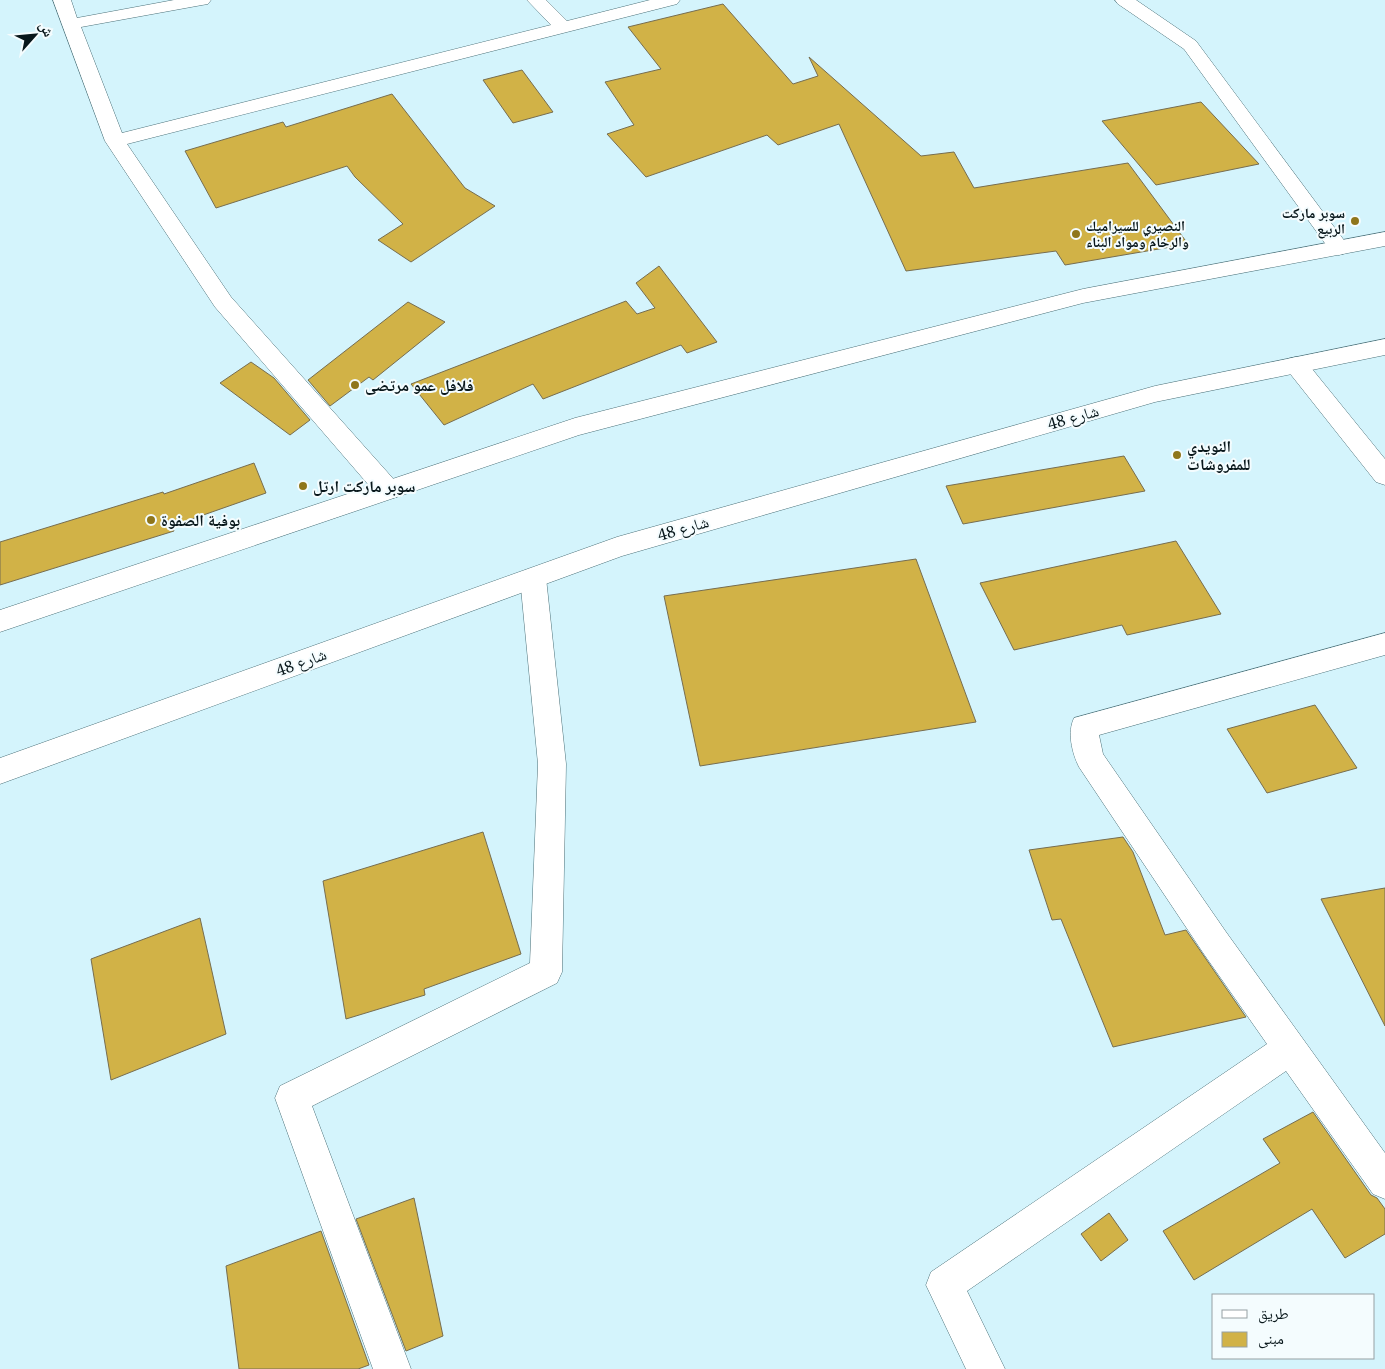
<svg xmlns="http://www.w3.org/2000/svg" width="1385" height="1369" viewBox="0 0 1385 1369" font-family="'Noto Serif','Noto Naskh Arabic',serif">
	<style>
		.building { fill: #d1b247; stroke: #766d50 }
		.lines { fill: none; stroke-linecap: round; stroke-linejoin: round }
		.minor-casing { stroke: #4c7179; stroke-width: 1 }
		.secondary-casing { stroke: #4c7179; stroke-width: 1 }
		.minor { fill: #fff; fill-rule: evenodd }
		.secondary { fill: #fff; fill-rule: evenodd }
		.poi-dot { fill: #8f761b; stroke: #f4fcfe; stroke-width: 2 }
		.labels { text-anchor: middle; stroke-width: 4; stroke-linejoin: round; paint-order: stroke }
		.far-poi-label { font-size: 14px; font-weight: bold; fill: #08171b; stroke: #f4fcfe; text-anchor: end }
		.poi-label { font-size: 16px; font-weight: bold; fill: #08171b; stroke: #f4fcfe; text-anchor: start }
		.street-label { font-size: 16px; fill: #08171b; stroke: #f4fcfe }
	</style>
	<rect width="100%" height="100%" fill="#d4f4fc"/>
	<g class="building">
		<polygon points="723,4 793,84 818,76 809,57 921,156 954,152 974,188 1128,163 1188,244 1065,265 1056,251 906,271 839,124 778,145 767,135 646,177 607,134 634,125 605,82 661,69 628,27"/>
		<polygon points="522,70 553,112 513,123 483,80"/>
		<polygon points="392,94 465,188 495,206 411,262 378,240 403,224 355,177 347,166 216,208 185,151 283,122 286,127"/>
		<polygon points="1201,102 1259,164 1156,185 1102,121"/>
		<polygon points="659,266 717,342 687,353 681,345 543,399 533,384 444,425 411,384 626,301 637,314 655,308 636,283"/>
		<polygon points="408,302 445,322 373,380 369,377 330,406 308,380"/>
		<polygon points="251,362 274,378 310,420 290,435 220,383"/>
		<polygon points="1124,456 1145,491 963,524 946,486"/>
		<polygon points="254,463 266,493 172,526 174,531 0,585 0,542 163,492 164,494"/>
		<polygon points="1176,541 1221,614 1127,635 1122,625 1014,650 980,583"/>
		<polygon points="916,559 976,722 700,766 664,596"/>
		<polygon points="1315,705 1357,768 1267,793 1227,729"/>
		<polygon points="483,832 521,954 424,989 425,995 346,1019 323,881"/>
		<polygon points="1123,837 1133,852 1165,935 1186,930 1246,1017 1113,1047 1061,919 1052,920 1029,850"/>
		<polygon points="1385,888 1385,1026 1321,899"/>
		<polygon points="200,918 226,1034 111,1080 91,959"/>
		<polygon points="1313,1112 1371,1195 1377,1198 1385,1209 1385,1234 1345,1258 1312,1209 1194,1280 1163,1231 1280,1163 1263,1139"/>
		<polygon points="414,1198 443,1336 406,1351 356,1219"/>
		<polygon points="1109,1213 1128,1240 1101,1261 1081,1234"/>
		<polygon points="321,1231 369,1365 358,1369 239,1369 226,1266"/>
	</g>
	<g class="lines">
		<defs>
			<g id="minor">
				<polygon points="53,0 71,0 77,18 174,0 211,0 208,4 202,5 81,27 122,133 551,25 527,0 546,0 567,21 650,0 680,0 677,4 127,144 231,297 397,483 400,490 397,497 388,499 379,497 215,307 105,141"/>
				<polygon points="1115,0 1136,0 1196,41 1346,243 1349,248 1346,253 1339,255 1332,253 1184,49 1118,4"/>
				<polygon points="1296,357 1304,359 1385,459 1385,485 1376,482 1288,371 1285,365 1288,359"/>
				<polygon points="533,568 542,571 546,578 566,764 562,972 557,983 312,1106 411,1369 373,1369 275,1098 280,1086 530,963 538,764 520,578 524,571"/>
				<path d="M 1385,633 L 1385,655 L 1099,735 L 1103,754 L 1226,932 L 1385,1153 L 1385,1199 L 1373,1194 L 1286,1071 L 967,1291 L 1005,1369 L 966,1369 L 926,1285 L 931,1272 L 1267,1044 L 1204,954 L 1079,767 C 1072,753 1067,732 1074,718 Z"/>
			</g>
			<g id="secondary">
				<polygon points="1385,232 1385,246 1083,303 579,435 0,632 0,610 575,418 1083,289"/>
				<polygon points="1385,339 1385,355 1155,402 622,556 0,784 0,758 617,537 1155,386"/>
			</g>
		</defs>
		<use href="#minor" class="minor-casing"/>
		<use href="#secondary" class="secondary-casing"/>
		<use href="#minor" class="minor"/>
		<use href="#secondary" class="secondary"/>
	</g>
	<g class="poi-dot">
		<circle cx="1355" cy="221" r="5"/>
		<circle cx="1076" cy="234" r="5"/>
		<circle cx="355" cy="385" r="5"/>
		<circle cx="1177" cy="455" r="5"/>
		<circle cx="303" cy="486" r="5"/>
		<circle cx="151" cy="520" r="5"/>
	</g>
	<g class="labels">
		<g class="far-poi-label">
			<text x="1345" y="218">سوبر ماركت<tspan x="1345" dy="16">الربيع</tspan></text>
			<text x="1086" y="231" text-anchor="start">النصيري للسيراميك<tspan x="1086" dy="16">والرخام ومواد البناء</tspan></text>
		</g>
		<g class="poi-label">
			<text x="365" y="391">فلافل عمو مرتضى</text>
			<text x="1187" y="452">النويدي<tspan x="1187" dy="18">للمفروشات</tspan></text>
			<text x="313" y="492">سوبر ماركت ارتل</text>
			<text x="161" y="526">بوفية الصفوة</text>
		</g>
		<g class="street-label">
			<text transform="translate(1073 417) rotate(-16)" y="6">شارع 48</text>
			<text transform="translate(683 528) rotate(-16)" y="6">شارع 48</text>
			<text transform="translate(301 662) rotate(-20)" y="6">شارع 48</text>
		</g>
	</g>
	<rect x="1212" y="1294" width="162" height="65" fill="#f4fcfe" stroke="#96a0a3"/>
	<rect x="1222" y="1310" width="25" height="8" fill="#ffffff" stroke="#96a0a3"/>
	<text x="1258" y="1319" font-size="15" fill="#08171b">طريق</text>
	<rect x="1222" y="1332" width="25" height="15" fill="#d1b247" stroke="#96a0a3"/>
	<text x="1258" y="1344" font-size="15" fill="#08171b">مبنى</text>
	<g transform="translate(35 35) rotate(63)" stroke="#f4fcfe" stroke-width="4" paint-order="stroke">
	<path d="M0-4L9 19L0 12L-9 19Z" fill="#08171b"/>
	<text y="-8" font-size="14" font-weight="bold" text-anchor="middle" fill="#08171b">ش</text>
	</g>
</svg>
